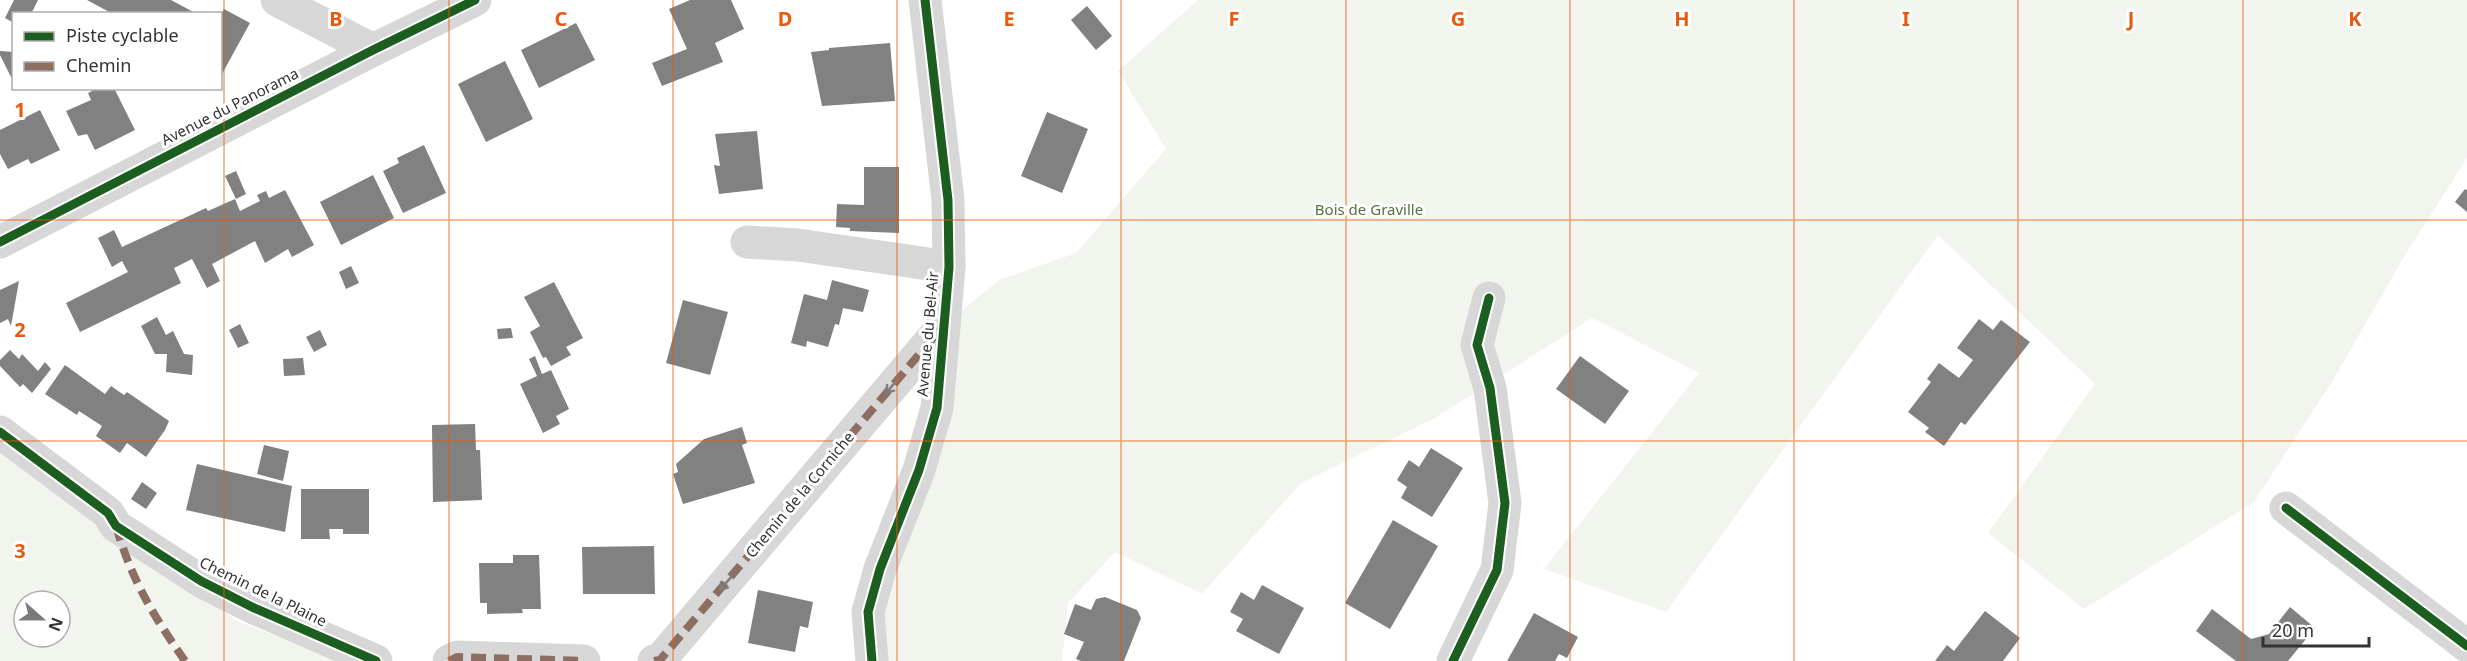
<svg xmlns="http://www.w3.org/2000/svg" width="2467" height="661" viewBox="0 0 2467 661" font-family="'Noto Sans',sans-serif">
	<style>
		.green { fill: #f1f5ed; fill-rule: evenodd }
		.building { fill: #818181 }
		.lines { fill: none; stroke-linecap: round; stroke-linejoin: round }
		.minor { stroke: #d7d7d7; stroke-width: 33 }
		.quiet { stroke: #8d6e63; stroke-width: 8; stroke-dasharray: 15 8; stroke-linecap: butt }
		.cycleway-casing { stroke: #fff; stroke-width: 13 }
		.cycleway { stroke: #1b5e20; stroke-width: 9 }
		.oneway { stroke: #7d7d7d }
		.grid { fill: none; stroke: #e8590c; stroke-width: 1.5; stroke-opacity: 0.55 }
		.labels { text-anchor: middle; stroke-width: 6; stroke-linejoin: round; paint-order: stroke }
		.street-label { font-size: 15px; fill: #333; stroke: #fff }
		.park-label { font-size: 15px; fill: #56703f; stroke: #fff }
		.grid-label { font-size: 20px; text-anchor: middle; font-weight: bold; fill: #e8590c; stroke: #fff; stroke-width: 6; stroke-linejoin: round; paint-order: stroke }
	</style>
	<rect width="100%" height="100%" fill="#fff"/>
	<g class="green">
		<polygon points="1198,0 2467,0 2467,158 2407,252 2333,380 2254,502 2084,609 1988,533 2095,384 1938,235 1666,612 1544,569 1699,373 1592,318 1435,418 1301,483 1202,594 1115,552 1068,603 1062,661 872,661 944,325 999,280 1076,253 1166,149 1118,71"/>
		<path d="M 0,446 L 237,621 L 343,661 L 0,661 ZM 24,601 L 60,601 L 60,637 L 24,637 Z"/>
	</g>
	<g class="building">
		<polygon points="14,0 38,0 31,14 14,14 14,23 5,18"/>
		<polygon points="87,0 171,0 197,14 113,14"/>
		<polygon points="690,0 731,0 744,29 715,43 723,62 662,86 652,63 687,49 669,9"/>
		<polygon points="1087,6 1112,36 1096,50 1071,20"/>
		<polygon points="224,9 250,23 222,74 220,16"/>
		<polygon points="576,23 595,60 539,88 521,50"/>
		<polygon points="890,43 895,101 822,106 811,52 829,50 829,48"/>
		<polygon points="0,51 14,52 14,83 0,55"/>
		<polygon points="505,61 533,119 486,142 458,84"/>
		<polygon points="98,88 114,88 135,130 95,150 87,134 78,136 66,111 91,100 88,93"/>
		<polygon points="40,110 60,150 31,164 28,159 8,169 0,154 0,130"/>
		<polygon points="1047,112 1088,129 1062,193 1021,176"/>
		<polygon points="757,131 763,189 719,194 714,165 720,166 715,134"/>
		<polygon points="424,145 446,193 403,213 383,171 399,163 397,158"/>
		<polygon points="864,167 899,167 899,233 850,231 850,228 836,227 837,204 864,205"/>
		<polygon points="236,171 246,194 236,199 225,176"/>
		<polygon points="373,175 394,218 341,245 320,202"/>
		<polygon points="2465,189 2467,190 2467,212 2455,202"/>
		<polygon points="285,190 314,245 292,257 288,249 265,263 255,241 212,264 220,281 207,288 192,259 174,268 181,283 80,332 66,303 128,272 122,261 112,267 98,238 114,230 122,247 206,208 208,211 235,199 240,211 260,201 257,195 266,191 269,198"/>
		<polygon points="351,266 359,283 346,289 339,272"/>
		<polygon points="832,280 869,290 863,312 843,308 839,325 835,324 828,347 807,341 806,347 791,343 804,294 827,300"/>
		<polygon points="19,281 11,326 8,319 0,323 0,290"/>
		<polygon points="554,282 583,338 566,347 571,355 551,366 546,357 543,358 530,332 540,326 524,297"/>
		<polygon points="683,300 728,312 710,375 666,363"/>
		<polygon points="157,317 166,335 173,331 184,354 193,355 192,375 166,372 167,354 155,354 141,326"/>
		<polygon points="1979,319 1993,330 2001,320 2030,342 1965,425 1961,422 1944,446 1925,432 1929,428 1908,412 1931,382 1927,379 1939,363 1959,378 1973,360 1957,348"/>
		<polygon points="240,324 249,343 238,348 229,330"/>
		<polygon points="511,328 513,338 498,339 497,329"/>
		<polygon points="320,330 327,345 314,352 306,337"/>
		<polygon points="10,350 19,359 22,354 38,371 45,362 51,369 32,393 23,384 20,387 0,366 0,360"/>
		<polygon points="535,356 542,374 551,370 569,409 556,416 560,424 543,433 520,384 537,376 529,359"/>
		<polygon points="1580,356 1629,391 1605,424 1556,389"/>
		<polygon points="303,358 305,375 284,376 283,359"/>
		<polygon points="65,365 105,394 111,386 124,395 127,392 169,421 165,430 146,457 127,443 120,453 96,436 102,426 79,411 77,415 45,394"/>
		<polygon points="475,424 476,450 480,450 482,500 433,502 432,425"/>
		<polygon points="742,427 747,443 742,445 755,483 683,504 673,474 678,472 676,464 704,439"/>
		<polygon points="264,445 289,451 283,481 257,474"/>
		<polygon points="1431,448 1463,468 1432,517 1401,498 1407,487 1397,480 1409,460 1419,467"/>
		<polygon points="197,464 292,486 285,532 186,510"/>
		<polygon points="142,482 157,493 146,509 131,499"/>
		<polygon points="301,489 369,489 369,534 343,534 343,529 329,529 330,539 301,539"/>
		<polygon points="1393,520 1438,546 1390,629 1345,603"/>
		<polygon points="654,546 655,594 583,594 582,547"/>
		<polygon points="513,555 539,555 541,609 522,609 523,613 487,614 487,603 480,603 479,563 513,563"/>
		<polygon points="1262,585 1304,608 1279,654 1236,631 1243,619 1230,612 1241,592 1254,600"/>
		<polygon points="758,590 813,602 808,628 800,626 795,652 748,643"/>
		<polygon points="1105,597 1137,610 1141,618 1124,661 1081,661 1076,659 1084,642 1064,634 1075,604 1091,610 1096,599"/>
		<polygon points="2290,607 2315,628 2288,661 2236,661 2196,631 2212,609 2251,639 2269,634"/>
		<polygon points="1985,611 2020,638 2003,661 1935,661 1947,645 1954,651"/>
		<polygon points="1534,613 1578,637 1567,658 1559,654 1555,661 1507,661"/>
	</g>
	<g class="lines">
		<g class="minor">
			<polyline points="277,0 373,50"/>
			<polyline points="0,242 373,50 475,0"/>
			<polyline points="747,242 798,245 949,267"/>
			<polyline points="0,432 108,513 116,526 201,581 252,607 376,661"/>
			<polyline points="2286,508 2467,646"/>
			<polyline points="449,661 457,657 584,661"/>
			<polyline points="654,661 660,660 944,325"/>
			<polyline points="872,661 868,612 880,569 919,470 937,408 949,267 948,200 925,0"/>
			<polyline points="1453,661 1497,570 1505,503 1490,388 1477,345 1489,298"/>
		</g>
		<g class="quiet">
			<path d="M 116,526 C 132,581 153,615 185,661"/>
			<polyline points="449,661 457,657 584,661"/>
			<polyline points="654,661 660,660 944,325"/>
		</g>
		<defs>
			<g id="cycleway">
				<polyline points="0,242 373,50 475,0"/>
				<polyline points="0,432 108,513 116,526 201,581 252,607 376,661"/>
				<polyline points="2286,508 2467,646"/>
				<polyline points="872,661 868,612 880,569 919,470 937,408 949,267 948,200 925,0"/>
				<polyline points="1453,661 1497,570 1505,503 1490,388 1477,345 1489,298"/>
			</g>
		</defs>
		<use href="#cycleway" class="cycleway-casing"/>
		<use href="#cycleway" class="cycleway"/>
	</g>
	<defs><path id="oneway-shaft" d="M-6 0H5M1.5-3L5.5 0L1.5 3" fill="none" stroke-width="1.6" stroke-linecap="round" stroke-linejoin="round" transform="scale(1.5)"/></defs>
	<g class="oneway">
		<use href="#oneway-shaft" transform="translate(892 386) rotate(130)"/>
		<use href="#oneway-shaft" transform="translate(726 583) rotate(130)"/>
	</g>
	<path class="grid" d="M 224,0 L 224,661M 449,0 L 449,661M 673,0 L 673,661M 897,0 L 897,661M 1121,0 L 1121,661M 1346,0 L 1346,661M 1570,0 L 1570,661M 1794,0 L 1794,661M 2018,0 L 2018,661M 2243,0 L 2243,661M 0,220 L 2467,220M 0,441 L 2467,441"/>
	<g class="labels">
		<g class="street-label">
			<text transform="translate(230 107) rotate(-27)" y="5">Avenue du Panorama</text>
			<text transform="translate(928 334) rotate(-85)" y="5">Avenue du Bel-Air</text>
			<text transform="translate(800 495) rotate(-50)" y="5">Chemin de la Corniche</text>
			<text transform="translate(263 592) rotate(26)" y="5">Chemin de la Plaine</text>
		</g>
		<g class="park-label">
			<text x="1369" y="215">Bois de Graville</text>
		</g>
	</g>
	<g class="grid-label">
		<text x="336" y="26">B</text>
		<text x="561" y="26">C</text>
		<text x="785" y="26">D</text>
		<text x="1009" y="26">E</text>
		<text x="1234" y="26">F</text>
		<text x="1458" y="26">G</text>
		<text x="1682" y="26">H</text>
		<text x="1906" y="26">I</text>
		<text x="2131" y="26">J</text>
		<text x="2355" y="26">K</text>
		<text x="20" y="117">1</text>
		<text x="20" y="337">2</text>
		<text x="20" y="558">3</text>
	</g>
	<rect x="12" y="12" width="210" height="78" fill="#ffffff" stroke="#adadad" stroke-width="1.5"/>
	<rect x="24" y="32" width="30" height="9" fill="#1b5e20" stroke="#adadad" stroke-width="1.5"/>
	<text x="66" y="42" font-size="18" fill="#333333">Piste cyclable</text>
	<rect x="24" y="62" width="30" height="9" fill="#8d6e63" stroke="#adadad" stroke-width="1.5"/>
	<text x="66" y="72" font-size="18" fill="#333333">Chemin</text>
	<g transform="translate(42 619) rotate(111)"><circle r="28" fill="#ffffff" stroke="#adadad" stroke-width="1.5"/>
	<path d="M0-4.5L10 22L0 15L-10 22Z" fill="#7a7a7a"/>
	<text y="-9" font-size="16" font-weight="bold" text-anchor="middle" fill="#333333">N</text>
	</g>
	<path d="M2263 637v9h106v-9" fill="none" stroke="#333333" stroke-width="3"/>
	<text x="2272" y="637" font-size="18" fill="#333333" stroke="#ffffff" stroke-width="4.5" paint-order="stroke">20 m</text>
</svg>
